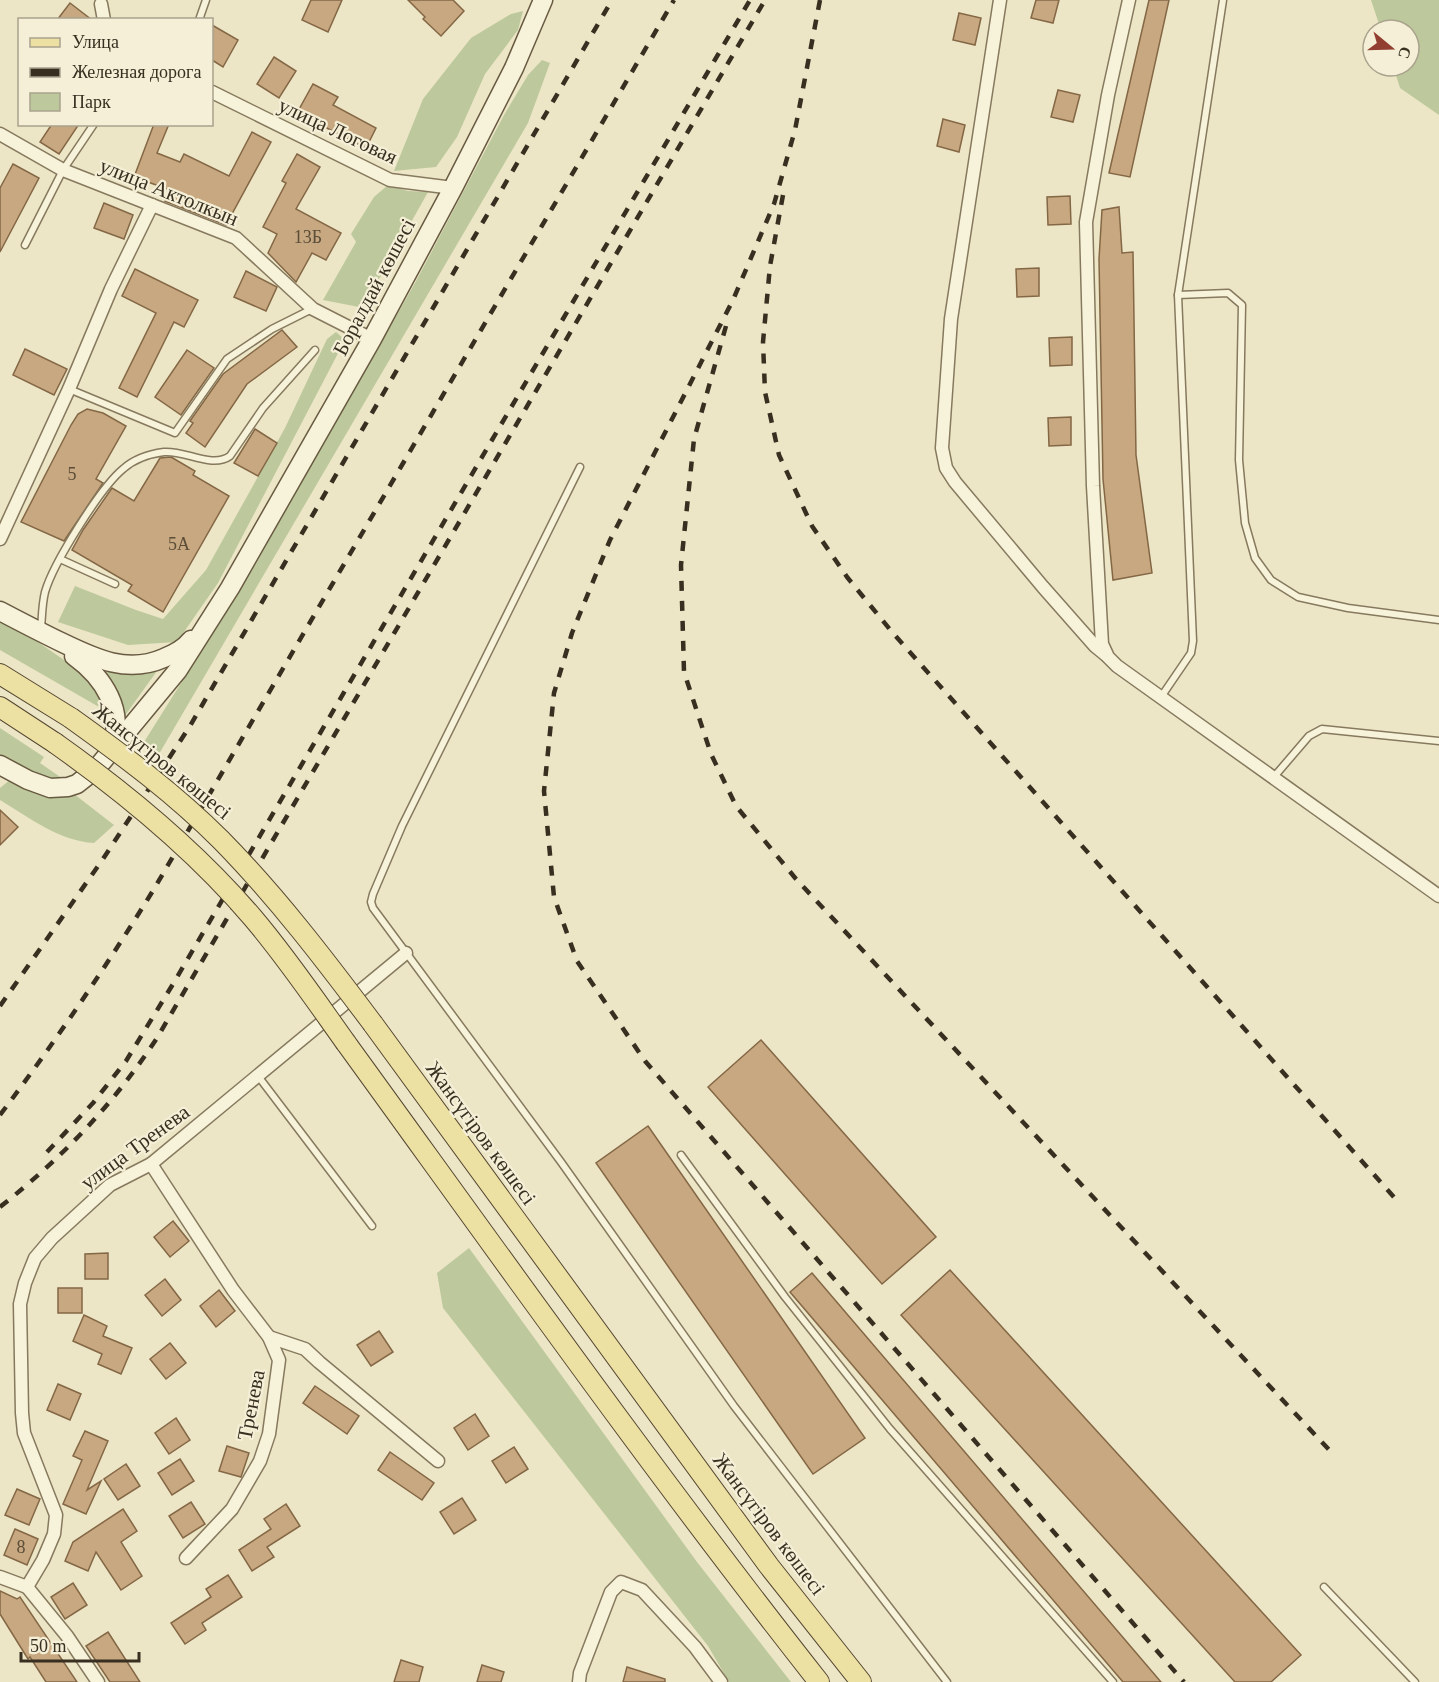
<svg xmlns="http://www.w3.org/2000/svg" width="1439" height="1682" viewBox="0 0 1439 1682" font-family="'Times New Roman',serif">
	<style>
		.green { fill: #bdc99c }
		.building { fill: #c7a880; stroke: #846745; stroke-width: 1.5 }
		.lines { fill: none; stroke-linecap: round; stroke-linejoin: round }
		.service-casing { stroke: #86795e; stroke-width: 9 }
		.minor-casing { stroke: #86795e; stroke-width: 15 }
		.secondary-casing { stroke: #685a41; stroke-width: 21 }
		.primary-casing { stroke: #554731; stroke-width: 22 }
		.service { stroke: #f7f2da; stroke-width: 6 }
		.minor { stroke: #f7f2da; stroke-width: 12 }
		.secondary { stroke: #f7f2da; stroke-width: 18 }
		.primary { stroke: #ece0a2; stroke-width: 20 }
		.rail { stroke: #382f20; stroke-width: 4.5; stroke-dasharray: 10 10; stroke-linecap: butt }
		.primary-bridge-casing { stroke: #554731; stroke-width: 22; stroke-linecap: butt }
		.primary-bridge { stroke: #ece0a2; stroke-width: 20 }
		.labels { text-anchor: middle; stroke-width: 4.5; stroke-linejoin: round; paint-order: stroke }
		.number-label { font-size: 18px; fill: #5c4d38 }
		.street-label { font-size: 21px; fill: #382f20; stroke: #f4efd6 }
	</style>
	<rect width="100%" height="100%" fill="#ece6c7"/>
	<g class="green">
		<polygon points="1371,0 1439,0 1439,115 1400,88 1393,66 1409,66 1409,30 1381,30"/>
		<polygon points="523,11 518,30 485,74 457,137 436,167 394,171 423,99 471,38 511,14"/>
		<polygon points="542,60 550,63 528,123 159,754 144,742 252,570 415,283 504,115 528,75"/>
		<polygon points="388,185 408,191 428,192 381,276 359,307 323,300 356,242 351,234 374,197"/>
		<polygon points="336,332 345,340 218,583 177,642 128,645 58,622 75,586 136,610 163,619 206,570 285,428 327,339"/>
		<polygon points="0,618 13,625 86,675 106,711 0,650"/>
		<polygon points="157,671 124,717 101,672"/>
		<polygon points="0,728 44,757 40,763 66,781 25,774 0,757"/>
		<path d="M 11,779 L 48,797 L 74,794 L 114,825 L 94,843 C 59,841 30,818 0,800 L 0,788 Z"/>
		<polygon points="469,1248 697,1562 791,1682 729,1682 708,1646 443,1308 437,1273"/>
	</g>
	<g class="building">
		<polygon points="311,0 342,0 328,32 302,20"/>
		<polygon points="408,0 453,0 464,11 441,36 423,19 425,17"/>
		<polygon points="1036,0 1059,0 1053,23 1031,18"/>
		<polygon points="1149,0 1169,0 1130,177 1109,173"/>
		<polygon points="70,3 92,20 57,20"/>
		<polygon points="959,13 981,18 975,45 953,40"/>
		<polygon points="212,25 238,40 223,67 212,60"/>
		<polygon points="274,57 296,71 279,98 257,84"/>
		<polygon points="313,84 338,97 333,105 376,128 366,148 297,113"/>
		<polygon points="1058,90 1080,95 1073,122 1051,117"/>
		<polygon points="943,119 965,125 959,152 937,146"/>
		<polygon points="52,124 79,124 59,154 40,142"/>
		<polygon points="154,124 169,124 157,153 180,162 184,154 229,176 252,132 271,142 226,225 165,201 170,190 134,177"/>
		<polygon points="297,154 320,167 296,209 341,233 326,260 312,253 296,282 268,253 277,234 263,227 286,183 282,181"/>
		<polygon points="13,164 39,178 0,252 0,188"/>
		<polygon points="1070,196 1071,224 1048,225 1047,197"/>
		<polygon points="104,203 133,215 124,239 94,228"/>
		<polygon points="1119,207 1122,253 1133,252 1136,455 1152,573 1113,580 1103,479 1099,259 1102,210"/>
		<polygon points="1039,268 1039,296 1017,297 1016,269"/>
		<polygon points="135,269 198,300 184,327 174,322 137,397 119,388 156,313 122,296"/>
		<polygon points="246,271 277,287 266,311 234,297"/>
		<polygon points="282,330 297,347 247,384 205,447 186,433 193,423 190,421 223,374"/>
		<polygon points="1072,337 1072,365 1050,366 1049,338"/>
		<polygon points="25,349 67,369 54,395 13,375"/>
		<polygon points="187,350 214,368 181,415 155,397"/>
		<polygon points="87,409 103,413 126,426 96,479 103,483 64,541 21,522 71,425 78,414"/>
		<polygon points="1071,417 1071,445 1049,446 1048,418"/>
		<polygon points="255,429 277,443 258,476 234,463"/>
		<polygon points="171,457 195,471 193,475 229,496 163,612 128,591 132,585 72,550 83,530 112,488 134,501 160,458"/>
		<polygon points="0,810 18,827 0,845"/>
		<polygon points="761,1040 936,1237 882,1284 708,1087"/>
		<polygon points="648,1126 865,1438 813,1474 596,1163"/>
		<polygon points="173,1221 189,1241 170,1257 154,1237"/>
		<polygon points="108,1253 108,1279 85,1279 85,1254"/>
		<polygon points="950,1270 1301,1655 1271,1682 1235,1682 901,1315"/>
		<polygon points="812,1273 1161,1682 1123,1682 790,1292"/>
		<polygon points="165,1279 181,1300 162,1316 145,1295"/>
		<rect x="58" y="1288" width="24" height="25"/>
		<polygon points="219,1290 235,1311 216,1327 200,1306"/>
		<polygon points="84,1315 107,1326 103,1336 132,1348 121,1374 98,1364 102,1354 73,1341"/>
		<polygon points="379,1331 393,1352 371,1366 357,1345"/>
		<polygon points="170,1343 186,1363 166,1379 150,1359"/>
		<polygon points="58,1384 81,1394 70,1420 47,1410"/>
		<polygon points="315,1386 359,1416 347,1434 303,1403"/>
		<polygon points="475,1414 489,1436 468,1450 454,1428"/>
		<polygon points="176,1418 190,1440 169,1454 155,1433"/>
		<polygon points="85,1431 108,1441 87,1490 101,1481 86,1514 63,1504 82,1460 73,1456"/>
		<polygon points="227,1446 249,1453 241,1477 219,1471"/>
		<polygon points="514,1447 528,1469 506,1483 492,1461"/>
		<polygon points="390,1452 434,1483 422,1500 378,1470"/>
		<polygon points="180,1459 194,1481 172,1495 158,1473"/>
		<polygon points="126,1464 140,1486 118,1500 104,1479"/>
		<polygon points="17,1489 40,1499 29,1525 5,1515"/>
		<polygon points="462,1498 476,1520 454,1534 440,1512"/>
		<polygon points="191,1502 205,1524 183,1538 169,1516"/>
		<polygon points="286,1504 300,1526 267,1547 274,1557 252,1571 239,1550 271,1529 264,1519"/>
		<polygon points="123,1509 137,1531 121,1542 142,1576 121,1590 96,1552 88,1571 65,1561 73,1542"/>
		<polygon points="15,1529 38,1539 27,1565 4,1555"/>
		<polygon points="228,1575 242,1597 202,1623 206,1630 185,1644 171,1623 211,1597 206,1589"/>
		<polygon points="73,1583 87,1605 65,1619 51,1597"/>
		<polygon points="0,1591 17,1599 20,1597 77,1682 46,1682 30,1657 28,1659 0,1614"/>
		<polygon points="108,1632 140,1682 110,1682 86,1646"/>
		<polygon points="401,1660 423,1667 419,1682 394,1682"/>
		<polygon points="482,1665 504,1672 501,1682 477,1682"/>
		<polygon points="627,1667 665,1679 665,1682 623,1682"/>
	</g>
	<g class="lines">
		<defs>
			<g id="service">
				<polyline points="199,20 206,0"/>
				<polyline points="25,245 63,170 94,124"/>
				<polyline points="1178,295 1228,293 1242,305 1239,460 1245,523 1255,558 1271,580 1298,597 1348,608 1439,620"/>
				<polyline points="69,389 175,433 227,359 272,329 312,309"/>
				<polyline points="580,467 402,826 373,894 371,902 373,908 561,1162 734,1406 947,1682"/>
				<polyline points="60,559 115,584"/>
				<path d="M 41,629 C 42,617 42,604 45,592 C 53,564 100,488 123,469 C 134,459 149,454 164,452 C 185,450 212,469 230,456 L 263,408 L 315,350"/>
				<polyline points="1161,697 1191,653 1193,641 1178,295 1223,0"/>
				<polyline points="1273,778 1309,736 1322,729 1439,741"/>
				<polyline points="258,1076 372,1226"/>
				<polyline points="681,1155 785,1297 890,1429 1113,1682"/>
				<polyline points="1324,1587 1415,1682"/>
			</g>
			<g id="minor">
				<polyline points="1000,0 951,319 942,448 946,468 955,482 1043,587 1095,646 1106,655"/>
				<polyline points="1129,0 1108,95 1086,222 1093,486 1102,644 1108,657 1117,666 1439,896"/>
				<polyline points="101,4 104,20"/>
				<polyline points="212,92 390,180 453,188"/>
				<polyline points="0,134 63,170 236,238 313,309 372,339"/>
				<polyline points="0,539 69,389 111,289 152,205"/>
				<polyline points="151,1164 233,1290 269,1337 279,1360 269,1434 260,1461 232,1509 186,1558"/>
				<polyline points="269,1337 305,1349 319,1362 438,1461"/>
				<polyline points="0,1577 27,1587"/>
				<polyline points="98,1682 67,1636 27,1587 43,1560 54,1534 56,1515 24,1433 22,1413 20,1304 25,1283 35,1258 52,1238 110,1185 151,1164 406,953"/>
				<polyline points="579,1682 580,1673 611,1592 621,1582 642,1590 695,1647 721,1682"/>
			</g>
			<g id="secondary">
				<path d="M 0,611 C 21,622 42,633 63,643 C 96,659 128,674 164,658 C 175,653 184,649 191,640"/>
				<path d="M 74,656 C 103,677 126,711 111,747"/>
				<polyline points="0,765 28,780 50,788 68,787 77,784 96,769 178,670 230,588 372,339 453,188 514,68 543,0"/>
			</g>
			<g id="primary">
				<polyline points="0,674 71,718"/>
				<polyline points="0,707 55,743"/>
				<polyline points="373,1024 769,1566 861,1682"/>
				<path d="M 346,1043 C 502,1258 655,1474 819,1682"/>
			</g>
		</defs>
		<use href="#service" class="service-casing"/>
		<use href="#minor" class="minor-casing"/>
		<use href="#secondary" class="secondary-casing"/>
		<use href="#primary" class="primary-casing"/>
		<use href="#service" class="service"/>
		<use href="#minor" class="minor"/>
		<use href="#secondary" class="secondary"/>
		<use href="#primary" class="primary"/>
		<g class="rail">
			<polyline points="820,0 795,130 774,204 733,300 610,540 572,633 554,693 544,791 554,897 577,961 645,1061 1184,1682"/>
			<polyline points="783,195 770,266 763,342 765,392 779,455 812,526 847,577 892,632 1400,1204"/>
			<polyline points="726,326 694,439 681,565 684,672 711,754 736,806 796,879 1333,1454"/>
			<polyline points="0,1006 103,859 190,726 612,0"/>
			<path d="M 0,1115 C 55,1042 106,967 154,889 L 674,0"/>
			<polyline points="47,1152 93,1103 126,1061 173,984 750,0"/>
			<path d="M 0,1207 C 63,1157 113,1105 157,1038 L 765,0"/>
		</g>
		<defs>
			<g id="primary-bridge">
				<path d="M 71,718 C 124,756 175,794 221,840 C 277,897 325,960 373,1024"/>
				<path d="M 55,743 C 127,794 196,851 253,918 C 287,958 316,1001 346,1043"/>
			</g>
		</defs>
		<use href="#primary-bridge" class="primary-bridge-casing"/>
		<use href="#primary-bridge" class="primary-bridge"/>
	</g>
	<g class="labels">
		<g class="number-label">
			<text x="308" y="243">13Б</text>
			<text x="72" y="480">5</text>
			<text x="179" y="550">5А</text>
			<text x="21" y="1553">8</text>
		</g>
		<g class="street-label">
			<text transform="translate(338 131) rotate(25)" y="7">улица Логовая</text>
			<text transform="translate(169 192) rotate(22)" y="7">улица Актолкын</text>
			<text transform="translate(374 287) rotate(-62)" y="7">Боралдай көшесі</text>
			<text transform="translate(162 761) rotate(39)" y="7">Жансүгіров көшесі</text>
			<text transform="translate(481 1133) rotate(54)" y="7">Жансүгіров көшесі</text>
			<text transform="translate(135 1147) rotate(-36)" y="7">улица Тренева</text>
			<text transform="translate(251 1405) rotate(-79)" y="7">Тренева</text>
			<text transform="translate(769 1524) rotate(53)" y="7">Жансүгіров көшесі</text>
		</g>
	</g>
	<rect x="18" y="18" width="195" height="108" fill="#f4efd6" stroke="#a9a28d" stroke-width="1.5"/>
	<rect x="30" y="38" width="30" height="9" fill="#ece0a2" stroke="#a9a28d" stroke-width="1.5"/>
	<text x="72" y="48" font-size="18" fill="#382f20">Улица</text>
	<rect x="30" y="68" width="30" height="9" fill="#382f20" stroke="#a9a28d" stroke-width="1.5"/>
	<text x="72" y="78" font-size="18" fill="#382f20">Железная дорога</text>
	<rect x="30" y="93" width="30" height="18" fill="#bdc99c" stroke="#a9a28d" stroke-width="1.5"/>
	<text x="72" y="108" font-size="18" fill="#382f20">Парк</text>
	<g transform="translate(1391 48) rotate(109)"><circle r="28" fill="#f4efd6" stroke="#a9a28d" stroke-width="1.5"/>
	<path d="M0-4.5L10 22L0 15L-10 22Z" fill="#923f31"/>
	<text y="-9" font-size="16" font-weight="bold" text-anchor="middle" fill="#382f20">С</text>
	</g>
	<path d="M21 1652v9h118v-9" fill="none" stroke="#382f20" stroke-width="3"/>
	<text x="30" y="1652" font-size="18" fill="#382f20" stroke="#f4efd6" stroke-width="4.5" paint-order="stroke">50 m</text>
</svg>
